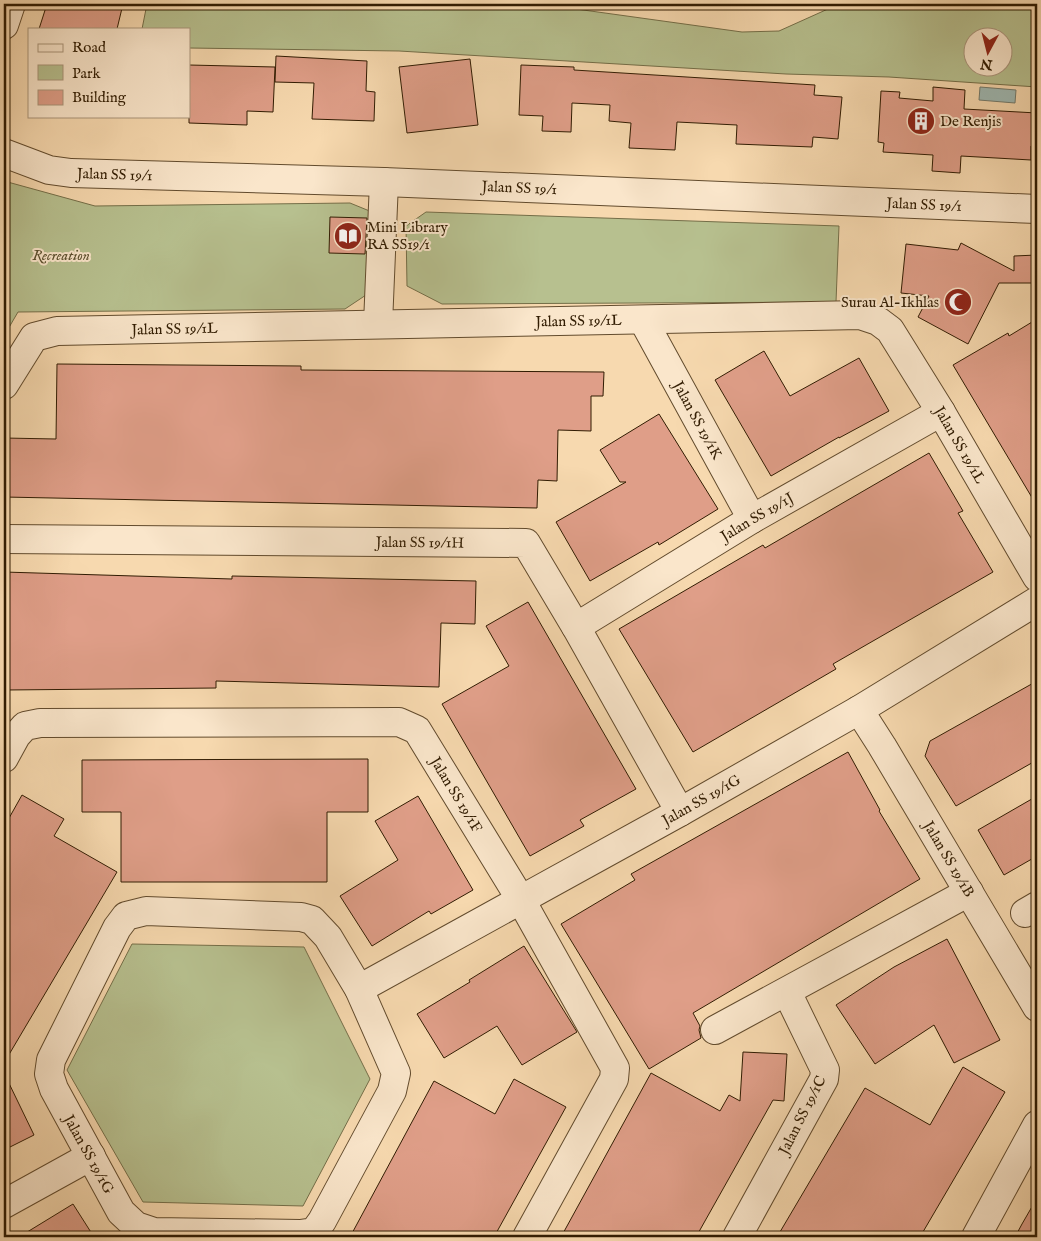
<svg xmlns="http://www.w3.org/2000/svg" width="1041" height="1241" viewBox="0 0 1041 1241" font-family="'IM FELL English',serif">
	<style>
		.green { fill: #b7c08f; stroke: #746e48; fill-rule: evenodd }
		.water { fill: #9fb9b3; stroke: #737a6c }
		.building { fill: #df9e88; stroke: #311c02 }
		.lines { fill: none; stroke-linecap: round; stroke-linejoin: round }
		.minor-casing { stroke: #624b2d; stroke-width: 30 }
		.minor { stroke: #fae6cb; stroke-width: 28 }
		.labels { text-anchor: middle; stroke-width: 4; stroke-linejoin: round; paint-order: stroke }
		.poi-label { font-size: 15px; fill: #311c02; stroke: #fae6cb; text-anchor: start }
		.street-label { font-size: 15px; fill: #311c02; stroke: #fae6cb }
		.park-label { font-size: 15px; font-style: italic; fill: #594d2c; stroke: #fae6cb }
	</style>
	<rect width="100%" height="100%" fill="#f7d9af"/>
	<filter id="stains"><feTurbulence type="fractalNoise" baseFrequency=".004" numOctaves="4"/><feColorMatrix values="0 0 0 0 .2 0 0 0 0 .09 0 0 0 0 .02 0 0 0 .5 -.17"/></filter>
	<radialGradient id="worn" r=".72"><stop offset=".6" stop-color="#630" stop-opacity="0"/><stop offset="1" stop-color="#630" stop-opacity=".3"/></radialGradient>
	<g class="green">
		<path d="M 147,4 L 540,4 L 742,32 L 779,31 L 839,4 L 1037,4 L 1037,87 L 889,77 L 786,74 L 399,51 L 189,48 L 189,29 L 142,29 ZM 974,38 L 1004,38 L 1004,68 L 974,68 Z"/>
		<polygon points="4,181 95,206 350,203 372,212 369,293 345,309 18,312 4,336"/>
		<polygon points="426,212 839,226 836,302 442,304 407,286 406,226"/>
		<polygon points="132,944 304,947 370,1079 303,1206 143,1202 67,1070"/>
	</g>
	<polygon class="water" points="980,87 1016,90 1015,103 979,100"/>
	<g class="building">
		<polygon points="47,4 123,4 117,29 39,29"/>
		<polygon points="276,56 367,61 366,91 375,92 374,121 312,119 314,83 275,82"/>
		<polygon points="470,59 478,125 407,133 399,67"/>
		<polygon points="189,65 275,67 273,112 247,111 247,125 189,123"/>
		<polygon points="521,65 574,67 574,70 815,85 814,95 842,97 838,139 813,137 812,147 736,144 737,125 677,122 675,150 629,148 631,123 609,121 610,105 572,103 571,132 542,131 543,116 519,115"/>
		<polygon points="933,87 965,90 964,109 1037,113 1037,146 1031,146 1031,160 961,156 960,173 932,171 933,155 883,152 884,143 878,142 881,91 900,92 899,98 933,101"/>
		<polygon points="330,217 367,218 365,254 329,253"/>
		<polygon points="961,243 1014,271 1014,256 1037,255 1037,283 999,283 968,344 918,317 929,296 901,293 906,244 958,250"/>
		<polygon points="1037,319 1037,506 953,365 1008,333 1009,336"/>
		<polygon points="764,351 790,396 859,358 889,411 839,438 839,437 771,476 715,380"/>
		<polygon points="57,364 301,366 301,370 604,372 603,396 591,396 591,431 558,430 557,481 538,480 537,508 4,497 4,438 56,439"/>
		<polygon points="659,414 718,509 659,545 658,542 590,581 556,522 626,482 620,482 600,450"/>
		<polygon points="929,453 963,511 958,513 993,572 833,664 836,669 693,752 619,629 763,545 765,548"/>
		<polygon points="4,572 232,579 232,576 476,581 475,624 441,623 439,687 216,681 216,688 6,690"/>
		<polygon points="528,602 636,789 580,820 584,826 530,856 442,704 509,666 486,626"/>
		<polygon points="1037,681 1037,760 956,806 925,756 930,741"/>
		<polygon points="848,752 880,810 879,811 920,879 693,1013 700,1026 699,1030 701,1038 649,1069 561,924 635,880 631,874"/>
		<polygon points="368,759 368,812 327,812 327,882 121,882 121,812 82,812 82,760"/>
		<polygon points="22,795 64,819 54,836 117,872 4,1063 4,827"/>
		<polygon points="418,796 473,890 431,914 429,911 372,946 340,896 398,860 375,821"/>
		<polygon points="1037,796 1037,856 1004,875 978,830"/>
		<polygon points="947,939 1000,1040 954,1063 934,1025 875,1064 836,1005 894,967"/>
		<polygon points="524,946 577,1032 522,1065 497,1026 444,1058 417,1014 470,982 469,980"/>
		<polygon points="743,1052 787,1054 784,1101 773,1100 696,1237 561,1237 651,1073 720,1111 729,1095 740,1101"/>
		<polygon points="963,1067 1005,1092 920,1237 777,1237 865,1088 930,1125"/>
		<polygon points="4,1073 34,1135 4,1150"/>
		<polygon points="514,1079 566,1107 494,1237 350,1237 434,1081 495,1114"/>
		<polygon points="1037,1198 1037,1237 1015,1237 1022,1224"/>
		<polygon points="73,1204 94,1237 19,1237"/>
	</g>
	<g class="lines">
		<defs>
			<g id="minor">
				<polyline points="4,25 11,4"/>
				<path id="s1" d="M 4,153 L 49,170 L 71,173 L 384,182 L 1037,209"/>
				<path id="s2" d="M 643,320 L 752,519"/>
				<polyline points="378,324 384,182"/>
				<path id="s3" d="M 4,385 L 34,337 L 57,331 L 860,315 L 878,321 L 890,330 L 941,412 L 1037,577"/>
				<path id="s4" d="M 4,539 L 526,543 L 576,627 L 680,812"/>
				<path id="s5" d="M 576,627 L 752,519 L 941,412"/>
				<path id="s6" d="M 859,710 L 882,746 L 1037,1007"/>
				<path id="s7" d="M 4,758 L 16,736 L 25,726 L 40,723 L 399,722 L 417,730 L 521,900 L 615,1068 L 614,1079 L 527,1237"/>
				<polygon points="146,911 301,917 312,920 328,937 359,989 396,1073 392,1091 322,1221 314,1232 300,1234 154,1232 136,1226 121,1212 54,1089 49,1074 51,1060 117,928 126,916"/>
				<polyline points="1025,913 1037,906"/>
				<path id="s8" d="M 359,989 L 680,812 L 859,710 L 1037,601"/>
				<polyline points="715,1030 969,892"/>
				<polyline points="4,1204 91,1156"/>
				<polyline points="737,1237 824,1079 825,1070 787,992"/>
				<polyline points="976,1237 1037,1125"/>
			</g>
		</defs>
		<use href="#minor" class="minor-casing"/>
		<use href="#minor" class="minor"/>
	</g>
	<defs>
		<symbol id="building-disc" viewBox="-11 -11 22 22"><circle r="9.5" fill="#8f2418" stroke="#fae6cb"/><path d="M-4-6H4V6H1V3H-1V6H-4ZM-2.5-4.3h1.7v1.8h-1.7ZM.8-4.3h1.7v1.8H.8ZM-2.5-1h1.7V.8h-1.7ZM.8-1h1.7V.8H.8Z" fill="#fff"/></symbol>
		<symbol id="library-disc" viewBox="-11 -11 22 22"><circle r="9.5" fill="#8f2418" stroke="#fae6cb"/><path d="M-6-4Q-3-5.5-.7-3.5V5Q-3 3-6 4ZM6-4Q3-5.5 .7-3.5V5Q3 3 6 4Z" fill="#fff"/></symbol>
		<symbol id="mosque-disc" viewBox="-11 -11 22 22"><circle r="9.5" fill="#8f2418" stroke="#fae6cb"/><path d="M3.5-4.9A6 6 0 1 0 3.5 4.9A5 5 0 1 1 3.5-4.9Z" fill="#fff"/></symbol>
	</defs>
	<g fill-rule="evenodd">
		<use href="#building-disc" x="905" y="105" width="32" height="32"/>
		<use href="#library-disc" x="332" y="220" width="32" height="32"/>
		<use href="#mosque-disc" x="942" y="286" width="32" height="32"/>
	</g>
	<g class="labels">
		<g class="poi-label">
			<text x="940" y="126">De Renjis</text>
			<text x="367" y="232">Mini Library<tspan x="367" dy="17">RA SS19/1</tspan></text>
			<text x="939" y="307" text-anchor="end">Surau Al-Ikhlas</text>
		</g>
		<g class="street-label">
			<text dy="5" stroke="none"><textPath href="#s1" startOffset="114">Jalan SS 19/1</textPath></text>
			<text dy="5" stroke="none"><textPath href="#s1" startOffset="519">Jalan SS 19/1</textPath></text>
			<text dy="5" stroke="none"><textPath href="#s1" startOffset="924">Jalan SS 19/1</textPath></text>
			<text dy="5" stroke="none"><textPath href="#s3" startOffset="602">Jalan SS 19/1L</textPath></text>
			<text dy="5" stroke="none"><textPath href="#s3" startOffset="198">Jalan SS 19/1L</textPath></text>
			<text dy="5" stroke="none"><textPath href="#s2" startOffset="114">Jalan SS 19/1K</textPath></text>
			<text dy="5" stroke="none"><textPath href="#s3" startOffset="1052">Jalan SS 19/1L</textPath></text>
			<text dy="5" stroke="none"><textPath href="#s5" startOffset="212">Jalan SS 19/1J</textPath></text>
			<text dy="5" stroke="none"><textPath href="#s4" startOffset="416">Jalan SS 19/1H</textPath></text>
			<text dy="5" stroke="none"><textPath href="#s7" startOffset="508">Jalan SS 19/1F</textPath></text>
			<text dy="5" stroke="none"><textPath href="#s8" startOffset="391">Jalan SS 19/1G</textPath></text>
			<text dy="5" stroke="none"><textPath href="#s6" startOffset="174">Jalan SS 19/1B</textPath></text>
			<text transform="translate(802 1115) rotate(-63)" y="5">Jalan SS 19/1C</text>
			<text transform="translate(89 1154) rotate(61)" y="5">Jalan SS 19/1G</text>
		</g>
		<g class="park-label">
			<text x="61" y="260">Recreation</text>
		</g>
	</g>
	<rect width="1041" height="1241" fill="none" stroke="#f7d9af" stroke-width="20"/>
	<rect x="5" y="5" width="1031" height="1231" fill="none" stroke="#311c02" stroke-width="2.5"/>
	<rect x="10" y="10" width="1021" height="1221" fill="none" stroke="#311c02"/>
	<rect x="28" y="28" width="162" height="90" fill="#fae6cb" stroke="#aa957b"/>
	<rect x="38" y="44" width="25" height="8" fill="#fae6cb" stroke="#aa957b"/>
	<text x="72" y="52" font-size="15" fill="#311c02">Road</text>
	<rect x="38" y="65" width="25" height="15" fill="#b7c08f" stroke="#aa957b"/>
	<text x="72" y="78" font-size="15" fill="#311c02">Park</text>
	<rect x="38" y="90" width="25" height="15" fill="#df9e88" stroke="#aa957b"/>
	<text x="72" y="102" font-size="15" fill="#311c02">Building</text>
	<g transform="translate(988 52) rotate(187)"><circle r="24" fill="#fae6cb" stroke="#aa957b"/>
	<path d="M0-4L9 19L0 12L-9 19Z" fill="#8f2418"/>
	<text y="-8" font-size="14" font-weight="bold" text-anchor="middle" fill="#311c02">N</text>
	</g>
	<rect width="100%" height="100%" filter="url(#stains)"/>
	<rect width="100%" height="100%" fill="url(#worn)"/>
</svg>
